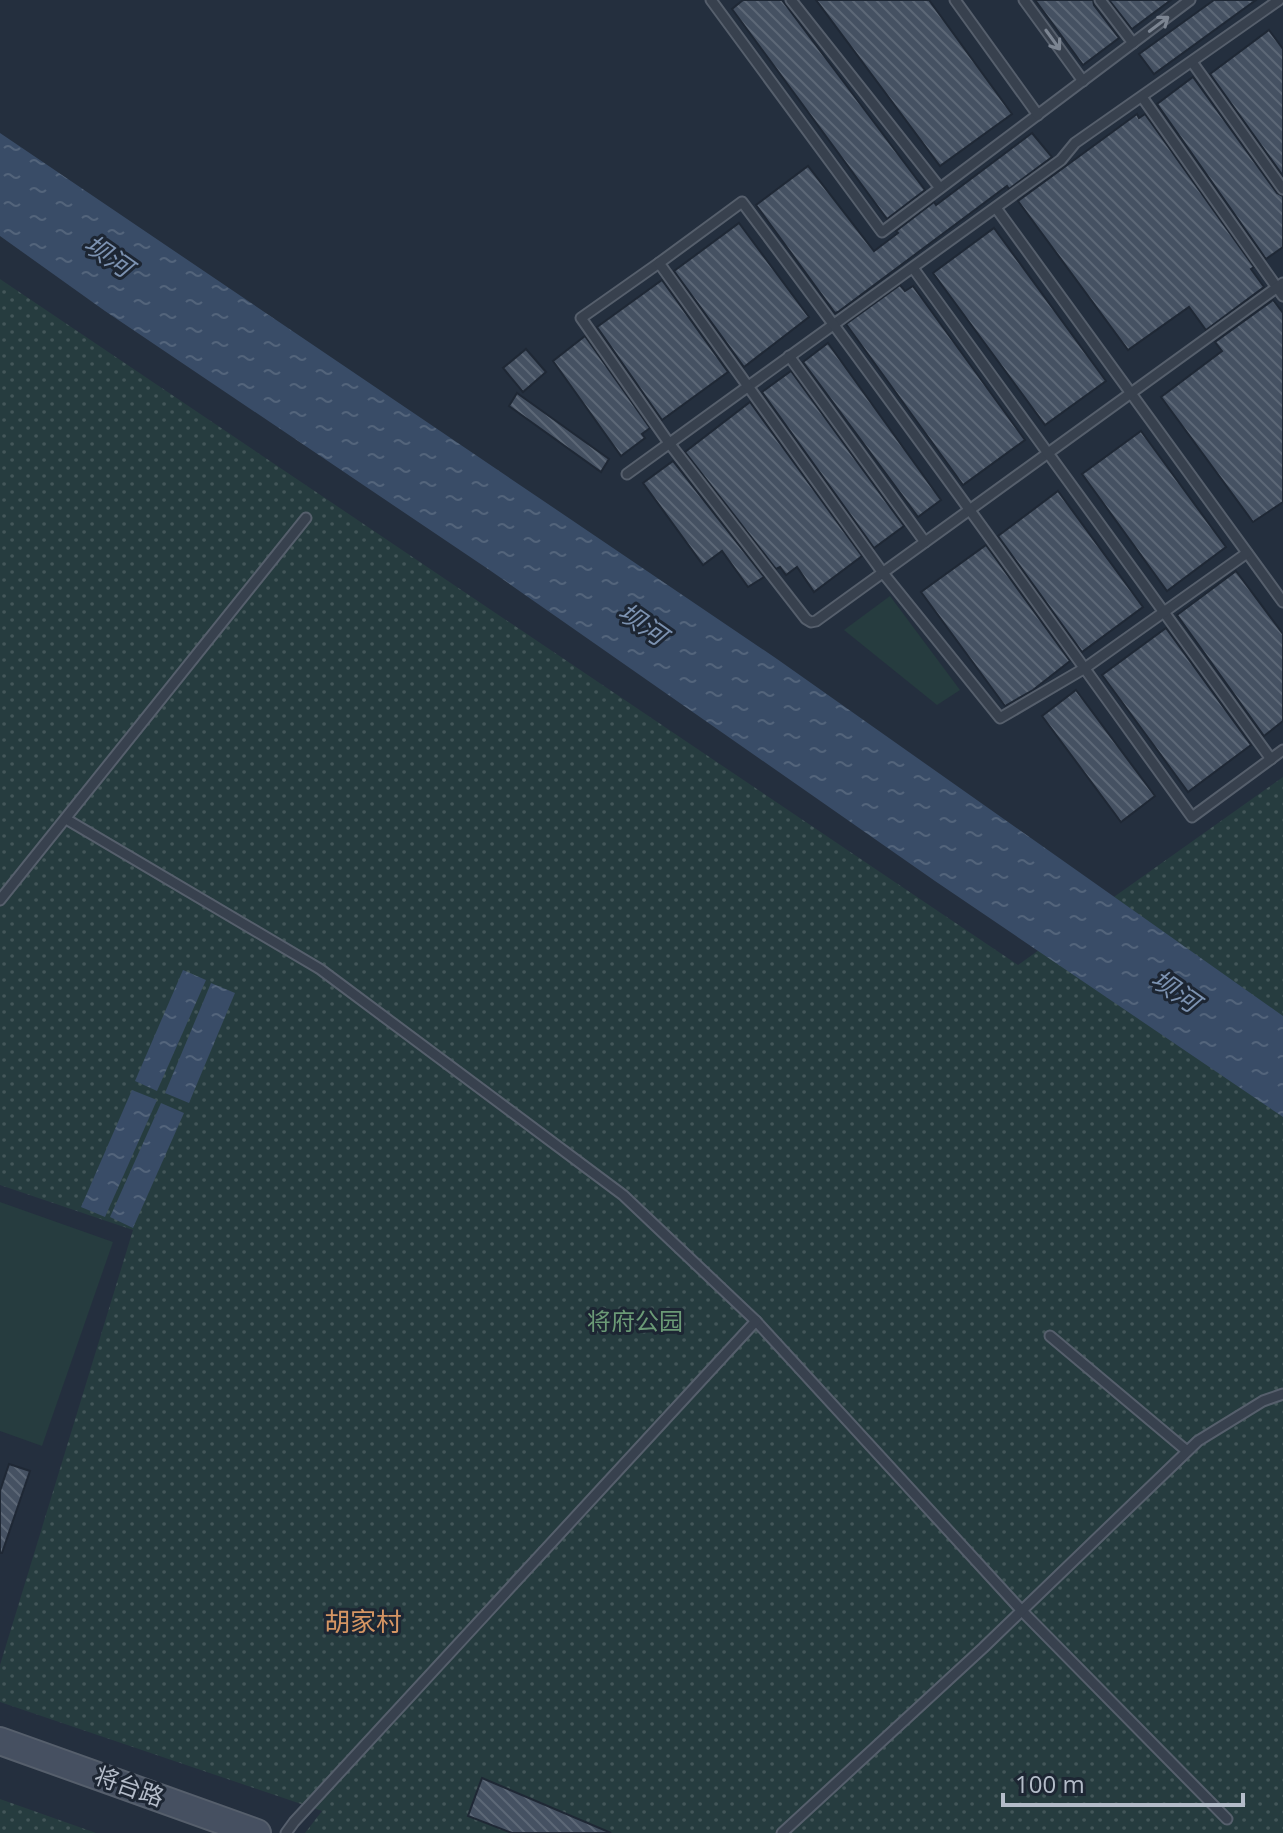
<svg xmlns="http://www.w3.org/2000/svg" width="1283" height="1833" viewBox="0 0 1283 1833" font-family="'Open Sans','Noto Sans SC',sans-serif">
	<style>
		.park { fill: url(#park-dots) }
		.garden { fill: #263c3f }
		.water { fill: url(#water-ripples) }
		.building { fill: url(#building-back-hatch); stroke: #1f2835; stroke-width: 2 }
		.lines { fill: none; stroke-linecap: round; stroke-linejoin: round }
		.lane-casing { stroke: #565f6c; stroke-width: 13 }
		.secondary-casing { stroke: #565f6c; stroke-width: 30 }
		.lane { stroke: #38414e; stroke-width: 9 }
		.secondary { stroke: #465061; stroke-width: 26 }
		.oneway { stroke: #7c8592 }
		.labels { text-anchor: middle; stroke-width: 6; stroke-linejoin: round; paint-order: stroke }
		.park-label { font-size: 24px; fill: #6b9a76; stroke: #1d2633 }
		.street-label { font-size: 24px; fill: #b4bcc9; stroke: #1d2633 }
		.water-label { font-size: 26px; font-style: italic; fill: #7c92b1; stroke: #1d2633 }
		.neighbourhood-label { font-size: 26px; fill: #d59563; stroke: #1d2633 }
	</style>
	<defs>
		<pattern id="park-dots" width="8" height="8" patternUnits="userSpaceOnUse" patternTransform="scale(2)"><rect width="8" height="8" fill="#263c3f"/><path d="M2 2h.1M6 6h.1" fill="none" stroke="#435659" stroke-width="1.8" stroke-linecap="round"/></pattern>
		<pattern id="water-ripples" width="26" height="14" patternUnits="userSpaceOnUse" patternTransform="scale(2)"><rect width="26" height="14" fill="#394c67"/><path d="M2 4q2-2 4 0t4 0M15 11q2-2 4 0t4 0" fill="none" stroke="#53647b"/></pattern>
		<pattern id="building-back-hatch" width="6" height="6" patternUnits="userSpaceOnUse" patternTransform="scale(2)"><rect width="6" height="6" fill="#455162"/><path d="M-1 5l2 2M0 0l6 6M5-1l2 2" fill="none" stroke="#5d6877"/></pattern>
	</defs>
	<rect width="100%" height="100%" fill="#242f3e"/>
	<g class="park">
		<polygon points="0,279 1018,965 1283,777 1283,1833 305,1833 322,1811 0,1702 0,1665 133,1230 0,1185"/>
		<polygon points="0,1799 96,1833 0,1833"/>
	</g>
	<g class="garden">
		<polygon points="890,596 960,690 937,705 844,630"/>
		<polygon points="0,1202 113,1242 42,1446 0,1431"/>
	</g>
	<g class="water">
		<polygon points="0,133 777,659 1283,1016 1283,1117 935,881 488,569 105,311 0,236"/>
		<polygon points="183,970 206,980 157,1091 135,1081"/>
		<polygon points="211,983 235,993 189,1103 165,1093"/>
		<polygon points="132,1090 157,1100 105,1217 81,1207"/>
		<polygon points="161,1103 184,1113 133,1228 110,1217"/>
	</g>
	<g class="building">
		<polygon points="743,0 782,0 925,190 887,219 732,9"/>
		<polygon points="816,0 929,0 1012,114 940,166"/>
		<polygon points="1035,0 1093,0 1094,5 1119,38 1083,65"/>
		<polygon points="1109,0 1171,0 1132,29"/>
		<polygon points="1214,0 1256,0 1154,74 1139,54"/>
		<polygon points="1269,30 1283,49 1283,176 1210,74"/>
		<polygon points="1193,77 1277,193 1283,196 1283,247 1266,259 1157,104"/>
		<polygon points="1137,114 1139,118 1145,114 1254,267 1251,269 1264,287 1206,330 1189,307 1128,350 1018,201"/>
		<polygon points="1032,133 1052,157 1009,189 1007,186 838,312 835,313 756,205 808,166 874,251 898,233 896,231 934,202 936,205"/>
		<polygon points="739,223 809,317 744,367 674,271"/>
		<polygon points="994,228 1106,381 1045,425 933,273"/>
		<polygon points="662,280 728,372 662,420 597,327"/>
		<polygon points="900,285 905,291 913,286 1025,440 963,485 846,324"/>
		<polygon points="1273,300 1283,313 1283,502 1253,522 1161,397 1222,351 1215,342"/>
		<polygon points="585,336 650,428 642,434 645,438 621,456 553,361"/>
		<polygon points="828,343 941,500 918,517 803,362"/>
		<polygon points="526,349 546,372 523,392 503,368"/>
		<polygon points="791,371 904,526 874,548 762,392"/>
		<polygon points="517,393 609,459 601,472 509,406"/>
		<polygon points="750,402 862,556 814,592 797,567 786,575 780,567 776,569 685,452"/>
		<polygon points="1141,431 1226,547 1167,591 1082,474"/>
		<polygon points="673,461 764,577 748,587 722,551 703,565 643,483"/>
		<polygon points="1058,491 1143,607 1082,652 998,536"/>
		<polygon points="986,545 1070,661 1033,690 1005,706 921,592"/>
		<polygon points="1236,571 1283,634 1283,721 1264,736 1177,615"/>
		<polygon points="1166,628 1251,745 1188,792 1102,675"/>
		<polygon points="1076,690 1155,796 1121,822 1042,716"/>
		<polygon points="9,1464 30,1471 2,1553 0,1553 0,1491"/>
		<polygon points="482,1778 611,1833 512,1833 468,1816"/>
	</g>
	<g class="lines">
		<defs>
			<g id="lane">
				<polyline points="711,0 882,232 1190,0"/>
				<polyline points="791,0 940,188"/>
				<polyline points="955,0 1038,115"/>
				<polyline points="1024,0 1083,81"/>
				<polyline points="1100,0 1133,43"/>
				<polyline points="1192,62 1283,189"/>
				<polyline points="1142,97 1283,296"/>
				<polyline points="996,208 1283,602"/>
				<polyline points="659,263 581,318 669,443 806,619 811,622 816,621 1283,283"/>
				<polyline points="913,268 1271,759"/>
				<polyline points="789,356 925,542"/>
				<polyline points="627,474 1061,160 1075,143 1279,0"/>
				<path d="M 1247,553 L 1085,668 L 1000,718 L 883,573 L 659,263 L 742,202 C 895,405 1043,611 1192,817 L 1283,750"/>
				<polyline points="66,819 320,969 623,1195 756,1321 1022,1611 1227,1819"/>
				<polyline points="0,900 306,518"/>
				<polyline points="1050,1336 1187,1451"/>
				<polyline points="286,1833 294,1822 756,1321"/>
				<polyline points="782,1833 983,1648 1198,1441 1263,1401 1283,1394"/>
			</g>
			<polyline id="secondary" points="0,1741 257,1833"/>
		</defs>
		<use href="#lane" class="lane-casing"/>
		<use href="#secondary" class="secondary-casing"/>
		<use href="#lane" class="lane"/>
		<use href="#secondary" class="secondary"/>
	</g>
	<defs><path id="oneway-shaft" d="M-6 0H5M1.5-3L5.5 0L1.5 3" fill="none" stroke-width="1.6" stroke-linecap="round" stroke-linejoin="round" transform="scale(2)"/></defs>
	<g class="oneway">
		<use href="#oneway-shaft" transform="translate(1159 24) rotate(-37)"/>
		<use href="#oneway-shaft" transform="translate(1053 40) rotate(54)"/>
	</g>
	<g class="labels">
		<g class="park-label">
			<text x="635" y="1330">将府公园</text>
		</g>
		<g class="street-label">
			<text transform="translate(129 1787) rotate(20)" y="8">将台路</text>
		</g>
		<g class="water-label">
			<text transform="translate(108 256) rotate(35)" y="9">坝河</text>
			<text transform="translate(642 624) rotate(35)" y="9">坝河</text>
			<text transform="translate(1175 991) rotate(35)" y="9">坝河</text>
		</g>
		<g class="neighbourhood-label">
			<text x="363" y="1631">胡家村</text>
		</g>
	</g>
	<path d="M1003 1793v12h240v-12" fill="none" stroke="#b4bcc9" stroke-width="4"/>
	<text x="1015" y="1793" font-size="24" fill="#b4bcc9" stroke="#1d2633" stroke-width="6" paint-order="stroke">100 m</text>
</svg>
